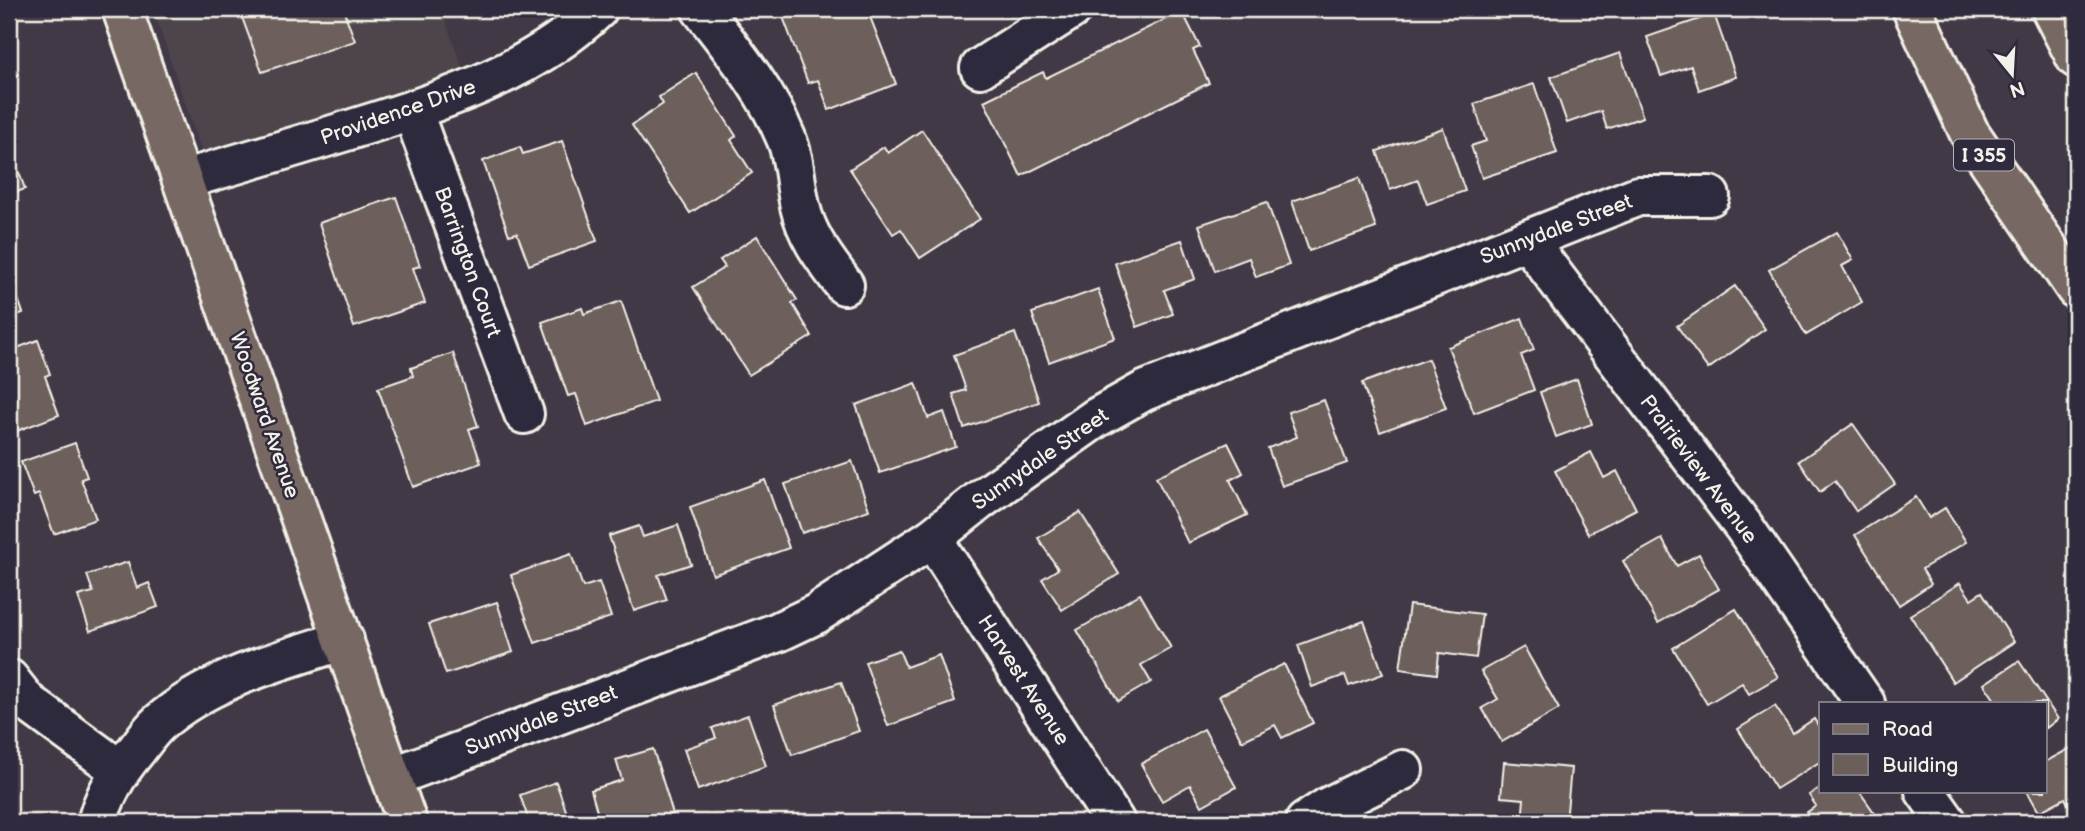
<svg xmlns="http://www.w3.org/2000/svg" width="2085" height="831" viewBox="0 0 2085 831" font-family="'Balsamiq Sans',sans-serif">
	<style>
		.built { fill: #4e454c }
		.building { fill: #6c5e5b; stroke: #f4f1e8; stroke-width: 2 }
		.lines { fill: none; stroke-linecap: round; stroke-linejoin: round }
		.minor-casing { stroke: #f4f1e8; stroke-width: 44 }
		.major-casing { stroke: #f4f1e8; stroke-width: 44 }
		.highway-casing { stroke: #f4f1e8; stroke-width: 44 }
		.minor { stroke: #2f2a3d; stroke-width: 38 }
		.major { stroke: #776864; stroke-width: 38 }
		.highway { stroke: #776864; stroke-width: 38 }
		.labels { text-anchor: middle; stroke-width: 5; stroke-linejoin: round; paint-order: stroke }
		.shield { fill: #2f2a3d; stroke: #b9b5b5; stroke-width: 2 }
		.shield-label { font-size: 19px; font-weight: bold; fill: #f4f1e8 }
		.street-label { font-size: 21px; fill: #f4f1e8; stroke: #2f2a3d }
	</style>
	<rect width="100%" height="100%" fill="#413a46"/>
	<filter id="ink" filterUnits="userSpaceOnUse"><feTurbulence type="fractalNoise" baseFrequency=".0143" numOctaves="2"/><feDisplacementMap in="SourceGraphic" scale="14" xChannelSelector="R" yChannelSelector="G"/><feConvolveMatrix kernelMatrix="1 2 1 2 8 2 1 2 1" color-interpolation-filters="sRGB"/></filter>
	<g filter="url(#ink)">
		<polygon class="built" points="153,9 441,9 477,108 216,193"/>
		<g class="building">
			<polygon points="239,9 343,9 355,41 262,72"/>
			<polygon points="780,9 867,9 896,84 829,110 818,80 808,83"/>
			<polygon points="1182,11 1200,47 1193,50 1209,83 1021,176 984,101 1043,72 1046,78"/>
			<polygon points="1714,14 1736,77 1699,90 1691,66 1661,76 1647,37"/>
			<polygon points="1620,53 1643,117 1607,129 1601,111 1567,123 1551,77"/>
			<polygon points="696,73 736,136 731,140 752,173 690,213 632,125 663,104 659,97"/>
			<polygon points="1534,84 1557,153 1482,178 1471,146 1486,141 1474,104"/>
			<polygon points="1443,128 1465,191 1427,204 1418,180 1390,190 1377,151"/>
			<polygon points="922,130 980,219 920,258 901,229 893,234 850,169 884,147 888,153"/>
			<polygon points="562,141 597,241 529,265 517,233 509,235 483,161 520,147 523,154"/>
			<polygon points="9,145 25,189 9,195"/>
			<polygon points="1359,178 1376,228 1309,251 1292,201"/>
			<polygon points="396,197 420,266 413,268 425,303 354,327 319,223"/>
			<polygon points="1267,202 1289,265 1256,277 1249,258 1215,271 1199,225"/>
			<polygon points="1837,232 1853,260 1842,266 1862,302 1806,335 1769,270"/>
			<polygon points="757,236 797,300 792,303 812,336 749,375 693,287 725,267 720,260"/>
			<polygon points="1182,240 1195,279 1164,290 1173,314 1137,327 1115,263"/>
			<polygon points="9,256 14,271 9,273 23,313 9,318"/>
			<polygon points="1735,286 1765,329 1708,369 1677,326"/>
			<polygon points="1098,289 1115,338 1049,362 1032,313"/>
			<polygon points="621,301 656,401 587,426 576,394 568,396 542,322 582,308 584,314"/>
			<polygon points="1522,318 1534,350 1521,355 1534,390 1474,413 1448,347"/>
			<polygon points="1015,333 1039,402 964,428 953,394 966,390 954,355"/>
			<polygon points="38,340 50,374 45,376 59,415 17,431 9,407 9,351"/>
			<polygon points="453,353 478,426 469,429 481,463 413,487 378,388 413,376 411,368"/>
			<polygon points="1428,359 1446,408 1380,432 1362,383"/>
			<polygon points="1577,379 1592,424 1556,437 1540,392"/>
			<polygon points="916,383 928,418 944,412 956,447 880,473 856,405"/>
			<polygon points="1324,400 1347,463 1282,486 1268,448 1297,437 1288,412"/>
			<polygon points="1853,424 1895,484 1856,511 1835,481 1820,492 1799,461"/>
			<polygon points="75,443 87,477 81,479 96,519 54,534 39,494 34,496 21,462"/>
			<polygon points="1228,443 1243,473 1230,480 1247,515 1188,543 1156,477"/>
			<polygon points="1591,452 1604,478 1617,471 1636,509 1588,534 1555,471"/>
			<polygon points="852,461 869,510 802,533 785,484"/>
			<polygon points="765,480 789,548 713,575 690,507"/>
			<polygon points="1916,497 1929,518 1945,508 1966,542 1922,569 1931,584 1899,605 1855,535"/>
			<polygon points="1080,512 1119,574 1062,610 1042,579 1058,569 1038,538"/>
			<polygon points="678,525 691,564 658,575 667,600 634,611 609,536 639,526 643,537"/>
			<polygon points="1662,539 1677,566 1699,554 1719,589 1658,623 1623,561"/>
			<polygon points="571,554 583,587 599,582 611,617 535,643 511,575"/>
			<polygon points="128,562 137,588 149,583 158,607 90,631 78,596 93,592 87,575"/>
			<polygon points="1960,583 1971,599 1982,592 2014,642 1953,682 1910,615"/>
			<polygon points="1140,594 1171,648 1141,665 1151,682 1118,701 1077,630"/>
			<polygon points="497,602 513,652 446,674 429,624"/>
			<polygon points="1409,605 1482,614 1476,658 1439,653 1437,674 1400,669"/>
			<polygon points="1736,609 1778,677 1749,694 1742,683 1707,704 1673,648"/>
			<polygon points="1364,621 1383,674 1349,686 1345,675 1312,687 1298,645"/>
			<polygon points="1524,647 1559,709 1502,742 1482,708 1498,699 1481,671"/>
			<polygon points="899,650 906,667 939,655 955,702 888,726 865,662"/>
			<polygon points="2019,661 2058,719 2045,729 2045,703 1997,703 1984,684"/>
			<polygon points="1284,664 1313,723 1282,738 1275,725 1242,741 1219,696"/>
			<polygon points="841,682 859,731 792,755 774,705"/>
			<polygon points="1775,706 1793,733 1814,719 1821,730 1821,761 1776,789 1738,729"/>
			<polygon points="748,715 766,766 698,790 684,749 716,738 712,728"/>
			<polygon points="1204,729 1236,787 1202,806 1190,785 1162,801 1141,764"/>
			<polygon points="2076,745 2076,819 2065,798 2039,812 2027,791 2045,791 2045,762"/>
			<polygon points="653,749 673,814 646,822 600,822 591,790 622,780 616,760"/>
			<polygon points="1504,762 1571,768 1566,822 1522,822 1524,799 1501,797"/>
			<polygon points="556,782 570,822 525,822 529,821 520,795"/>
			<polygon points="1821,787 1821,791 1859,791 1881,822 1793,822 1816,806 1809,795"/>
			<polygon points="1694,812 1704,822 1683,822"/>
		</g>
		<g class="lines">
			<defs>
				<g id="minor">
					<path d="M 701,9 C 732,49 767,91 786,138 C 795,159 795,184 800,206 C 807,237 825,259 844,285"/>
					<polyline points="980,68 1072,9"/>
					<polyline points="412,110 524,414"/>
					<path d="M 182,180 C 237,164 291,148 346,131 C 436,103 528,76 598,9"/>
					<polyline points="1527,240 1744,527 1865,703"/>
					<polyline points="932,538 1115,822"/>
					<polyline points="9,679 27,702 120,770"/>
					<polyline points="392,777 778,632 816,614 932,538 980,500 1096,418 1144,391 1638,196 1710,196"/>
					<polyline points="1925,791 1947,822"/>
					<path d="M 97,822 C 104,796 118,772 135,752 C 143,742 150,731 159,723 C 210,678 280,661 344,640"/>
					<polyline points="1305,822 1328,807 1403,770"/>
				</g>
				<polyline id="major" points="122,9 407,822"/>
				<g id="highway">
					<polyline points="1912,9 1969,132 2076,289"/>
					<polyline points="2051,9 2076,58"/>
				</g>
			</defs>
			<use href="#minor" class="minor-casing"/>
			<use href="#major" class="major-casing"/>
			<use href="#highway" class="highway-casing"/>
			<use href="#minor" class="minor"/>
			<use href="#major" class="major"/>
			<use href="#highway" class="highway"/>
		</g>
	</g>
	<g class="labels">
		<rect class="shield" x="1954" y="139.5" width="60" height="31" rx="5"/>
		<g class="shield-label">
			<text x="1984" y="162">I 355</text>
		</g>
		<g class="street-label">
			<text transform="translate(398 112) rotate(-19)" y="7">Providence Drive</text>
			<text transform="translate(1556 229) rotate(-21)" y="7">Sunnydale Street</text>
			<text transform="translate(468 262) rotate(70)" y="7">Barrington Court</text>
			<text transform="translate(265 415) rotate(71)" y="7">Woodward Avenue</text>
			<text transform="translate(1040 459) rotate(-35)" y="7">Sunnydale Street</text>
			<text transform="translate(1699 469) rotate(53)" y="7">Prairieview Avenue</text>
			<text transform="translate(1024 680) rotate(57)" y="7">Harvest Avenue</text>
			<text transform="translate(541 720) rotate(-21)" y="7">Sunnydale Street</text>
		</g>
	</g>
	<rect width="2085" height="831" fill="none" stroke="#2f2a3d" stroke-width="35"/>
	<rect x="18" y="18" width="2050" height="796" fill="none" stroke="#f4f1e8" stroke-width="2.5" filter="url(#ink)"/>
	<rect x="1819" y="702" width="228" height="91" fill="#2f2a3d" stroke="#7e7a81" stroke-width="2"/>
	<rect x="1833" y="724" width="35" height="10" fill="#776864" stroke="#7e7a81" stroke-width="2"/>
	<text x="1882" y="736" font-size="21" fill="#f4f1e8">Road</text>
	<rect x="1833" y="754" width="35" height="21" fill="#6c5e5b" stroke="#7e7a81" stroke-width="2"/>
	<text x="1882" y="772" font-size="21" fill="#f4f1e8">Building</text>
	<g transform="translate(2012 74) rotate(162)" stroke="#2f2a3d" stroke-width="5" paint-order="stroke">
	<path d="M0-5L12 26L0 18L-12 26Z" fill="#f4f1e8"/>
	<text y="-10" font-size="19" font-weight="bold" text-anchor="middle" fill="#f4f1e8">N</text>
	</g>
</svg>
